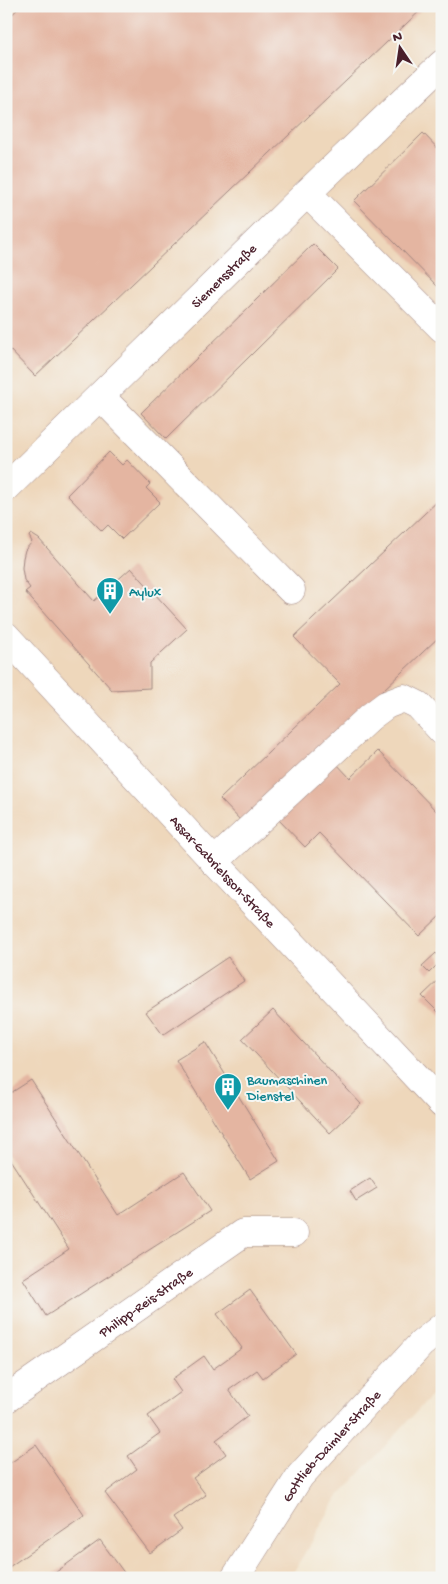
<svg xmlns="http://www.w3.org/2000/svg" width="448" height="1584" viewBox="0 0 448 1584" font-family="'Gochi Hand',sans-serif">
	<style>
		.built { fill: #eed7bb }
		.building { fill: #e4b5a1 }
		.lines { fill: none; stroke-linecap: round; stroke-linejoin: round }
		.minor-casing { stroke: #9e837e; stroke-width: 29 }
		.minor { stroke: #fff; stroke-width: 28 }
		.labels { text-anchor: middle; stroke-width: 4; stroke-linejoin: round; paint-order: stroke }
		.street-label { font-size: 14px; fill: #4a1f2b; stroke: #f6f6f2 }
		.culture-label { font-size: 14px; fill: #0d838f; stroke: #f6f6f2; text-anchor: start }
	</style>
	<rect width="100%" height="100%" fill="#f6f6f2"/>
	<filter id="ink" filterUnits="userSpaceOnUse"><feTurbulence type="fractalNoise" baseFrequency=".02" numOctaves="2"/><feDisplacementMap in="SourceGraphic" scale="10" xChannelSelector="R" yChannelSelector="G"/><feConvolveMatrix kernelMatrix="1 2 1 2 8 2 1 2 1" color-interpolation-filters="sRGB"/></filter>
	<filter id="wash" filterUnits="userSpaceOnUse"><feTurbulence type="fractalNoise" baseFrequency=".0096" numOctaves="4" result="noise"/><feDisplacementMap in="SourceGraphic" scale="20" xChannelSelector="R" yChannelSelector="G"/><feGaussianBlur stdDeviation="1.12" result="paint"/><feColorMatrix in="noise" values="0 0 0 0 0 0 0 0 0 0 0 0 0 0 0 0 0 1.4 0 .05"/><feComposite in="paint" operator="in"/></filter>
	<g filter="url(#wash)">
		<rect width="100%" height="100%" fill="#f3e7d2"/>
		<polygon class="built" points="6,6 442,6 442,1388 429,1398 337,1498 290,1578 6,1578"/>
		<g id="blocks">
			<g class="building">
				<polygon points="21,6 425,6 35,376 6,346 6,20"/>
				<polygon points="423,133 442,153 442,291 354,201"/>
				<polygon points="313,244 338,269 166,439 141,413"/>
				<polygon points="109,452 122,465 127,460 150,484 146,488 160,502 122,539 108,525 102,531 67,495"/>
				<polygon points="442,497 442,634 243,823 220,799 340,684 294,637"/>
				<polygon points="31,534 39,539 94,601 131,568 187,629 150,663 150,688 112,690 25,592 30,588 24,580 22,568 23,558 25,550 32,542 29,536"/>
				<polygon points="378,751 442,817 442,914 419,936 319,833 305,847 277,818 335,762 350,778"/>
				<polygon points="436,953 442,960 429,973 422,966"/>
				<polygon points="228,957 244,981 163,1035 146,1012"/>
				<polygon points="442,977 442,1016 422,996"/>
				<polygon points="273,1010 361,1104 330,1133 242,1039"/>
				<polygon points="205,1042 279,1161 250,1179 176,1060"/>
				<polygon points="31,1080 118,1215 184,1172 210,1211 46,1316 23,1279 69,1249 6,1152 6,1096"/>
				<polygon points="370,1178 377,1188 356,1201 350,1191"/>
				<polygon points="250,1290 296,1354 263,1378 257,1370 229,1390 248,1416 216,1440 226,1454 193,1478 206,1495 173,1518 182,1530 150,1553 105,1493 137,1469 128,1456 160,1433 148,1416 181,1392 172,1379 204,1356 213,1369 242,1348 217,1314"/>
				<polygon points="36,1445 84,1515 6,1569 6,1466"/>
				<polygon points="100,1540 128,1578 48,1578"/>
			</g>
		</g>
	</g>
	<g filter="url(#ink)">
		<use href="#blocks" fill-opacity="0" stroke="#9e837e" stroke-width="1"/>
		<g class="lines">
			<defs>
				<g id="minor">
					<polyline points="307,193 442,328"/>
					<polyline points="100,396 291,590"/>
					<path id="s1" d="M 6,488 L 307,193 L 442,64"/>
					<path id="s2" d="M 6,636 L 223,871 L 442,1104"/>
					<polyline points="214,862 370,717 386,705 404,698 418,705 442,731"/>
					<path id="s3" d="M 6,1399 L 243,1233 L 294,1233"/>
					<path id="s4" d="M 235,1578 L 300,1476 L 421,1344 L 442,1327"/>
				</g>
			</defs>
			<use href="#minor" class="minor-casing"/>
			<use href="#minor" class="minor"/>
		</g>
	</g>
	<defs>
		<symbol id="building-pin" viewBox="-11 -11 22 30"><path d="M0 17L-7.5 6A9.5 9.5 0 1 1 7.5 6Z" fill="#0f9aa8" stroke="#f6f6f2"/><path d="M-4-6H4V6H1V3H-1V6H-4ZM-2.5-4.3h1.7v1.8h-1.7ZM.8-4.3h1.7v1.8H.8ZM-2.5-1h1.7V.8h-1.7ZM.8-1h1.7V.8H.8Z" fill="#fff"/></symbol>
	</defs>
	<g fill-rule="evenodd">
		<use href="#building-pin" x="94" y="575" width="32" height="43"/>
		<use href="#building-pin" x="212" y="1071" width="32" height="43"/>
	</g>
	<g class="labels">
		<g class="street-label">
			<text dy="5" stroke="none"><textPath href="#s1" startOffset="304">Siemensstraße</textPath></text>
			<text dy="5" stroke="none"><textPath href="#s2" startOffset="320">Assar-Gabrielsson-Straße</textPath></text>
			<text dy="5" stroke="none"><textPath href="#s3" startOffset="170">Philipp-Reis-Straße</textPath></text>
			<text dy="5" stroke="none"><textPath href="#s4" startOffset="164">Gottlieb-Daimler-Straße</textPath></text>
		</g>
		<g class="culture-label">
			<text x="129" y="596">Aylux</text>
			<text x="247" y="1084">Baumaschinen<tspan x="247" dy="16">Dienstel</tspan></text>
		</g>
	</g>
	<rect width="448" height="1584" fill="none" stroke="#f6f6f2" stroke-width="25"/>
	<g transform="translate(400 48) rotate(347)" stroke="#f6f6f2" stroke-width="4" paint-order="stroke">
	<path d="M0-4L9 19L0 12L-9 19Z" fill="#4a1f2b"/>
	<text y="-8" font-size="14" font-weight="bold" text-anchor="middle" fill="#4a1f2b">N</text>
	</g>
</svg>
